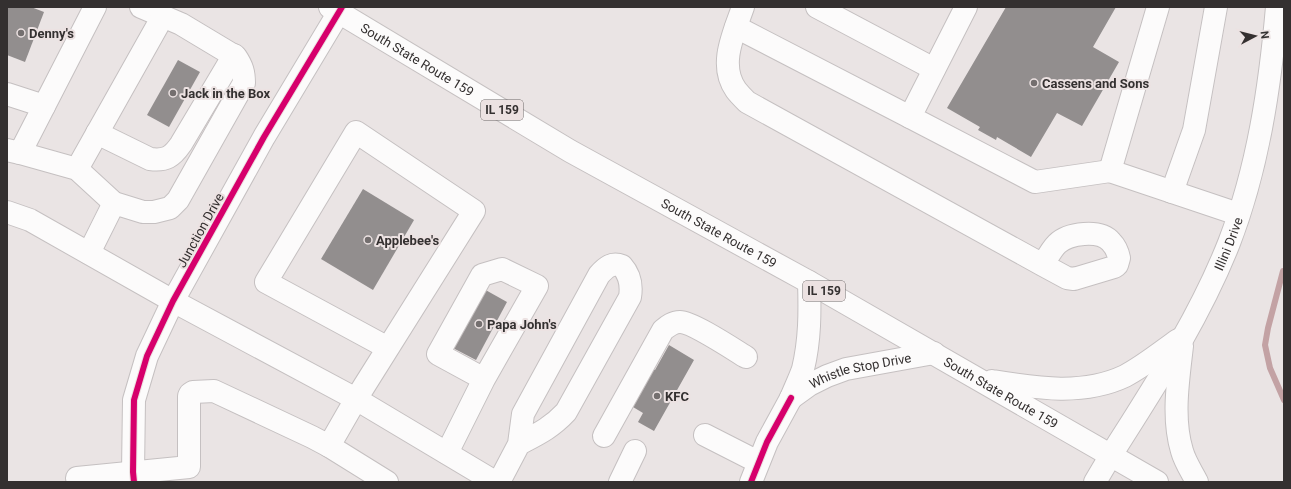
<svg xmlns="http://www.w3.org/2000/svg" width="1291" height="489" viewBox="0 0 1291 489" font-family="Roboto,sans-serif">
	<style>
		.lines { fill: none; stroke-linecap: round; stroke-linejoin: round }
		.stream { stroke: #c3a2a4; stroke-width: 6 }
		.building { fill: #928e8e }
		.minor-casing { stroke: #c5c0c1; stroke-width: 24 }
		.major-casing { stroke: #c5c0c1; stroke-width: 24 }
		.minor { stroke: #fcfbfb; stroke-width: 22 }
		.major { stroke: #fcfbfb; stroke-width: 22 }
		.cycleway-casing { stroke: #ece2e2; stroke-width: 8 }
		.cycleway { stroke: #d6006c; stroke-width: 6 }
		.poi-dot { fill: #746f6f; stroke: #ece2e2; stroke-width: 1.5 }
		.labels { text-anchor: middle; stroke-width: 4; stroke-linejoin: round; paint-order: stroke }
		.shield { fill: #ece2e2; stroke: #6b6565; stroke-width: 1 }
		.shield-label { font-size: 12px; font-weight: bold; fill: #343030 }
		.poi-label { font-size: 13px; font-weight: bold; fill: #343030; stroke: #ece2e2; text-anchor: start }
		.street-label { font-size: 13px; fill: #343030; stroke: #ece2e2 }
	</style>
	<rect width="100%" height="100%" fill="#eae4e4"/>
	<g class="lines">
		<polyline class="stream" points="1283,271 1268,328 1265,345 1270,368 1284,400"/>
	</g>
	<g class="building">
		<polygon points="7,7 31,7 44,12 25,62 7,55"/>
		<polygon points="1006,7 1116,7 1093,47 1119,62 1082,126 1057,113 1031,157 997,137 996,140 978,130 980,127 947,108"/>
		<polygon points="178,60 200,72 169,127 147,115"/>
		<polygon points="363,189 414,220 373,290 321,259"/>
		<polygon points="482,288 507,302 476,360 451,347"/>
		<polygon points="669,345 694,360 654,431 638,422 643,413 633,407 646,384 644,383 652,369 655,370"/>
	</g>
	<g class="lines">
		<defs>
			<g id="minor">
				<path d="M 743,7 C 734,33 718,65 736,90 C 739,94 743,98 747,102 L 1043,265 L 1067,278 L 1074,279 L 1114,267 L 1117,265 L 1119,258 C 1118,253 1115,246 1111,242 C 1100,229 1068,233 1057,244 C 1051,250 1047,258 1043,265"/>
				<polyline points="817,7 934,69"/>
				<polyline points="966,7 910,117 1035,182 1110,171"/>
				<polyline points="1158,7 1110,171 1238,214"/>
				<polyline points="736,27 910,117"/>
				<polyline points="7,94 44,106"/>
				<path d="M 97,133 L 150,159 C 166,161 172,157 181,144 L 234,55"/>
				<polyline points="7,150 20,153 95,7"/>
				<path d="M 20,153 L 77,169 L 114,203 L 143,212 L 154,212 L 170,208 L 178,200 L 244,83 C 244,72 242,66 236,57 L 181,24 L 141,7"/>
				<polyline points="77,169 163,16"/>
				<polyline points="1172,192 1194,130 1216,7"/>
				<polyline points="7,212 30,220 173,301 356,399 495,482"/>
				<polyline points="89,253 114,203"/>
				<polyline points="705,435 758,462"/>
				<path d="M 604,436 L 663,330 C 668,326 673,322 680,322 C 692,322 733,349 746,357"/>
				<polyline points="329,446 387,482"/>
				<polyline points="447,453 484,379 537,286 502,269 482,275 438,354 484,379"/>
				<polyline points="77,478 189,467 189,396 190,394 193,392 214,391 312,437 329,446 356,399 474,211 356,132 266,282 388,348"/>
				<polyline points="134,482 133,472 134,400 147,356 173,301 264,137 342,7"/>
				<path d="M 499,482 L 519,444 L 523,414 L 599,275 C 606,267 612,262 622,266 C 630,275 632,285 630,297 L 566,412 C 551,428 538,434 519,444"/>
				<polyline points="620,482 635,451"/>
				<polyline points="751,482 767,442 791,398"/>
				<polyline points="1095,482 1111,455"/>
			</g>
			<g id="major">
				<path id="s1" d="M 330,7 L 570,151 L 809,282 L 1157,482"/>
				<path d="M 1182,346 C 1178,381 1172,418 1182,451 C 1185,462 1192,472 1197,482"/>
				<path d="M 992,381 C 1036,388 1083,396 1125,376 C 1144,366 1161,352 1178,340"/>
				<path id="s2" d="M 791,398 L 809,385 L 827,376 L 846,369 L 934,353"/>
				<path d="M 791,398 C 795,388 800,378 803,369 C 810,340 810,312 809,282"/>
				<path id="s3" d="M 1111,455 C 1154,387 1199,319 1229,243 C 1258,168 1270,87 1277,7"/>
			</g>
		</defs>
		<use href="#minor" class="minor-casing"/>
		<use href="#major" class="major-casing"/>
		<use href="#minor" class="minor"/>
		<use href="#major" class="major"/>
		<defs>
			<g id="cycleway">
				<polyline points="134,482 133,472 134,400 147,356 173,301 264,137 342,7"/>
				<polyline points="751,482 767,442 791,398"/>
			</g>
		</defs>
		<use href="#cycleway" class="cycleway-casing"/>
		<use href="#cycleway" class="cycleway"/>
	</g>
	<g class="poi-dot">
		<circle cx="21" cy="33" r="4"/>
		<circle cx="1034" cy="83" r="4"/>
		<circle cx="173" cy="93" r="4"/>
		<circle cx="368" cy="240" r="4"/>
		<circle cx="479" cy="324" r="4"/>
		<circle cx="657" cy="396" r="4"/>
	</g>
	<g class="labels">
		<g class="shield">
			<rect x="481" y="100" width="42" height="20" rx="3"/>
			<rect x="803" y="281" width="42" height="20" rx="3"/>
		</g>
		<g class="shield-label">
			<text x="502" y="114">IL 159</text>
			<text x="824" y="295">IL 159</text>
		</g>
		<g class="poi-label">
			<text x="29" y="38">Denny's</text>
			<text x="1042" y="88">Cassens and Sons</text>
			<text x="181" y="98">Jack in the Box</text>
			<text x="376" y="245">Applebee's</text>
			<text x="487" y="329">Papa John's</text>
			<text x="665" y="401">KFC</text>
		</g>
		<g class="street-label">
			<text dy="5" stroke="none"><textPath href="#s1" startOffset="102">South State Route 159</textPath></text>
			<text transform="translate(200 230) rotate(-61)" y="5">Junction Drive</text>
			<text dy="5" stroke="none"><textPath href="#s1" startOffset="450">South State Route 159</textPath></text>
			<text dy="5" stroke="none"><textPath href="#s3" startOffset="242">Illini Drive</textPath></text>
			<text dy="5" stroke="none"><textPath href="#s2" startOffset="76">Whistle Stop Drive</textPath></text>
			<text dy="5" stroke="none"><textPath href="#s1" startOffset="774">South State Route 159</textPath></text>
		</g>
	</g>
	<rect width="1291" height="489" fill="none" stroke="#343030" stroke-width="16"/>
	<g transform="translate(1255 36) rotate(83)" stroke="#ece2e2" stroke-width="3" paint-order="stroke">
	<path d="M0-3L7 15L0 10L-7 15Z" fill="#343030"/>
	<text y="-6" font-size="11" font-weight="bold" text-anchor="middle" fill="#343030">N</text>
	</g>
</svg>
